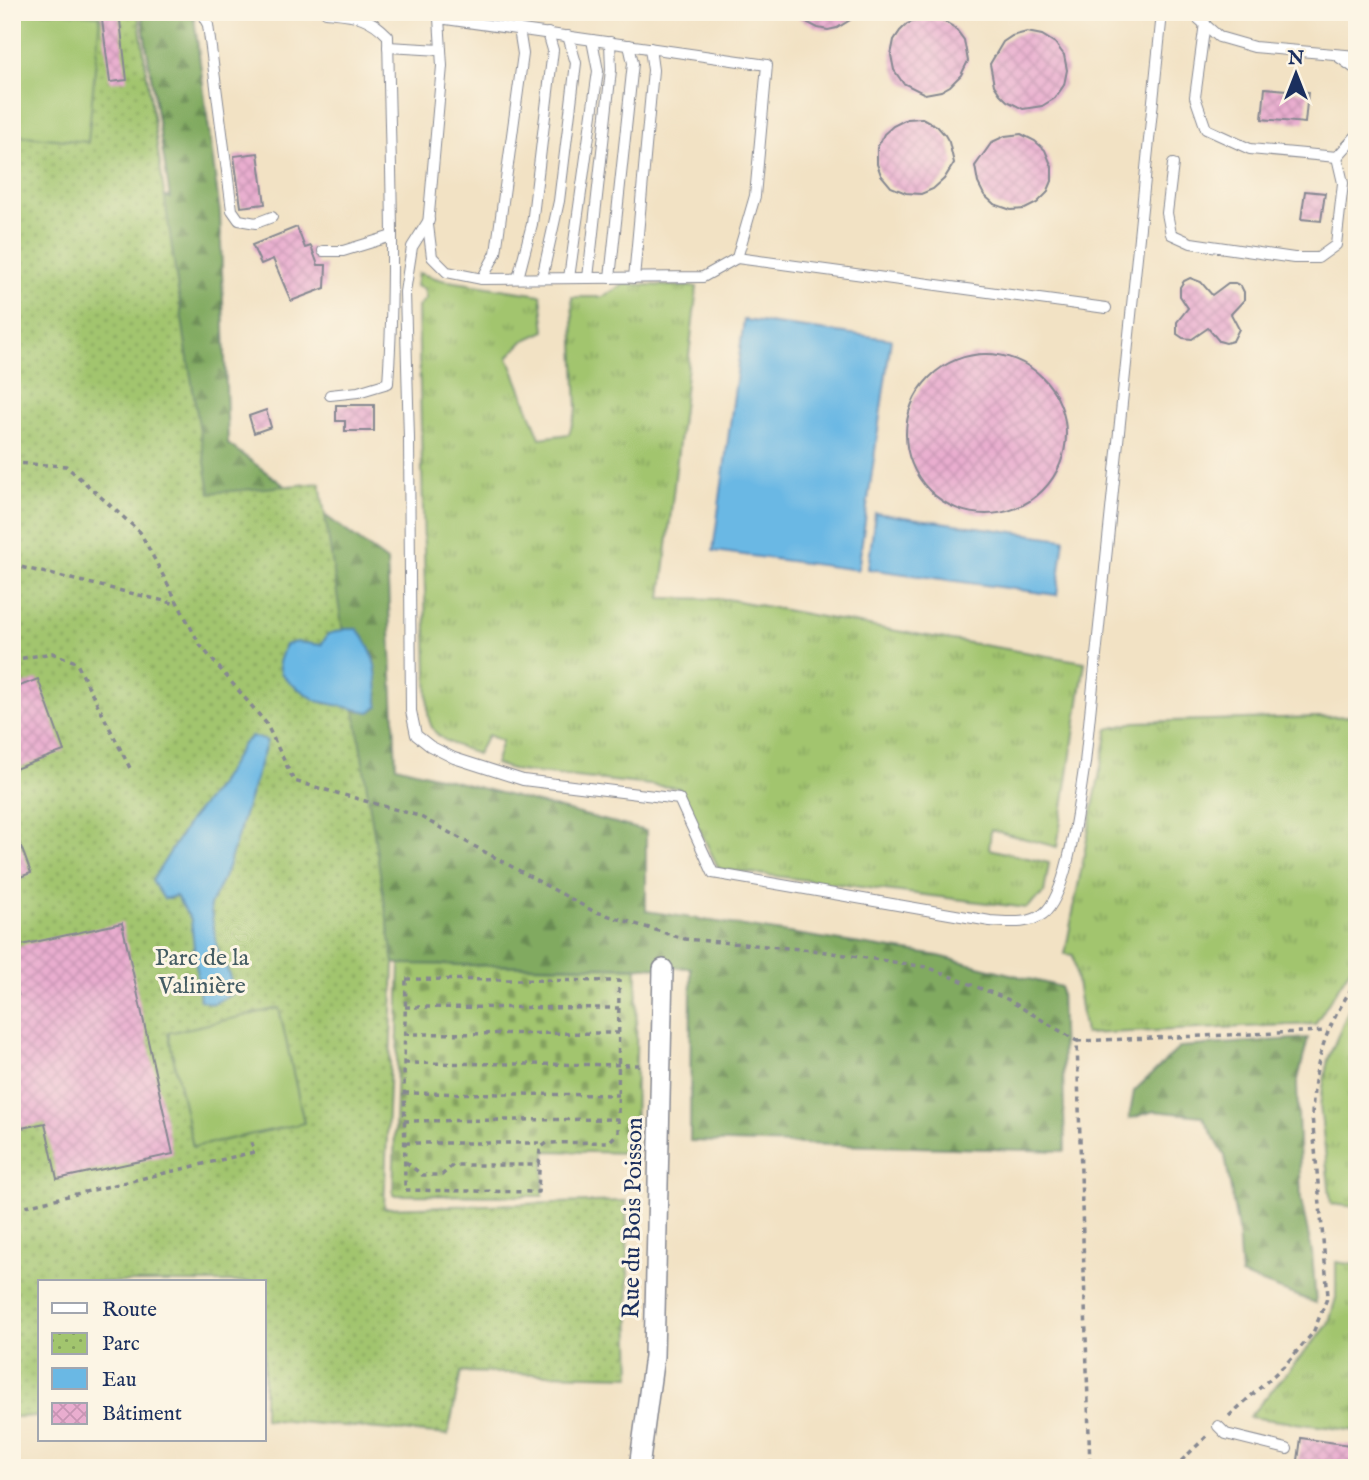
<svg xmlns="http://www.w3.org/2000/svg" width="1369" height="1480" viewBox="0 0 1369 1480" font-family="'IM FELL English',serif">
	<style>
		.grass { fill: url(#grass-tufts); stroke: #5e7a66; stroke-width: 2 }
		.forest { fill: url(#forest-firs); stroke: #4e6c60; stroke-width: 2 }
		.cemetery { fill: url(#cemetery-stones); stroke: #5e7a66; stroke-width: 2 }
		.park { fill: url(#park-dots); stroke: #5e7a66; stroke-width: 2 }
		.garden { fill: #a2c56e; stroke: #5e7a66; stroke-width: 2 }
		.water { fill: #6ab8e4; stroke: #4274a1; stroke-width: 2 }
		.building { fill: url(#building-cross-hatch) }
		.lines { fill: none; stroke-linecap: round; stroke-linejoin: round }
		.lane-casing { stroke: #868891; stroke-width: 12 }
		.street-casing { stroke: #868891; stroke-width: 22 }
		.path { stroke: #868891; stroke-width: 3.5; stroke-dasharray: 5 5; stroke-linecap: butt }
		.lane { stroke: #fff; stroke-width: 10 }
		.street { stroke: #fff; stroke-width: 19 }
		.labels { text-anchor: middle; stroke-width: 6; stroke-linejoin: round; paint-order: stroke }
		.park-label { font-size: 24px; fill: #445c63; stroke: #fcf5e5 }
		.street-label { font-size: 24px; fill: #1b2f5e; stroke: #fcf5e5 }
	</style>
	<defs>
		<pattern id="grass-tufts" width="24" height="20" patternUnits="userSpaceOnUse" patternTransform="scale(1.75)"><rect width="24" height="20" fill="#a2c56e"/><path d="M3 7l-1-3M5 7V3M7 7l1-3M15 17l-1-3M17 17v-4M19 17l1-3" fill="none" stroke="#83a05e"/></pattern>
		<pattern id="forest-firs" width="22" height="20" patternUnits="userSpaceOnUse" patternTransform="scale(1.75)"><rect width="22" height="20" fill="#81aa61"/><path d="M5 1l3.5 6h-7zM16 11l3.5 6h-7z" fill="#698b53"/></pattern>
		<pattern id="cemetery-stones" width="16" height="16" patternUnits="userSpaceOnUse" patternTransform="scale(1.75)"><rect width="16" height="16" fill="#a2c56e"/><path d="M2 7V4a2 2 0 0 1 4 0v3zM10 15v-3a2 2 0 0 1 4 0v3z" fill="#83a05e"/></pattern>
		<pattern id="park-dots" width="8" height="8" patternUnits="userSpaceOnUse" patternTransform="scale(1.75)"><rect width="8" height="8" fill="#a2c56e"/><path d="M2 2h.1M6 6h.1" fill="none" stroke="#83a05e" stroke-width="1.8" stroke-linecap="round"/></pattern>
		<pattern id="building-cross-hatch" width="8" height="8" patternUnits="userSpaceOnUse" patternTransform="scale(1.75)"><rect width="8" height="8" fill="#e9adcf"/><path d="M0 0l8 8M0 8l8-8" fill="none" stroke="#c795b4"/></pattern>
	</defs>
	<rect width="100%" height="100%" fill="#fcf5e5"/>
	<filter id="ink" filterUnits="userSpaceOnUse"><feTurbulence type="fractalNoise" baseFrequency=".0143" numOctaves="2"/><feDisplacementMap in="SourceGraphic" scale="14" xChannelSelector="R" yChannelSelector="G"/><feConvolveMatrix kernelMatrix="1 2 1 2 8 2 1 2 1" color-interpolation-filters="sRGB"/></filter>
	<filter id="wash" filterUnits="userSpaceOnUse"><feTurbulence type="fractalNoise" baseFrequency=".00686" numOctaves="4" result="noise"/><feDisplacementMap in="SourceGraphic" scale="28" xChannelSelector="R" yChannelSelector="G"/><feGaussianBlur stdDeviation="1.57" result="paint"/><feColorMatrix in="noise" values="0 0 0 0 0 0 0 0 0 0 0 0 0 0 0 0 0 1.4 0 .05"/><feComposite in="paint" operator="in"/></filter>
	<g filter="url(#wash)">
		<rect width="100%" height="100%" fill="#f2e2c4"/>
		<g class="grass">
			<path d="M 418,273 L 442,280 L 541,295 L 545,331 L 523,341 L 508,357 L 540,438 L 569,434 L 577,409 L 572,297 L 602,297 L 625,284 L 697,287 L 661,598 L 727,599 L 885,629 L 1085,662 L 1057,847 L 991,830 L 989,849 L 1049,863 L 1044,893 L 1026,908 L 719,869 L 679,788 L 518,771 L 495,764 L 502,741 L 488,735 L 477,754 C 455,744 430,741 428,713 L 418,307 L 426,298 L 424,289 L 416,286 Z"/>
			<polygon points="1357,716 1357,958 1315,1024 1085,1034 1073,955 1065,954 1108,729 1135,722"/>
			<polygon points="1357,996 1357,1207 1331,1204 1320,1105 1328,1059 1349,1009"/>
			<polygon points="1336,1262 1357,1265 1357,1431 1249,1417 1328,1325 1336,1298"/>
		</g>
		<g class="forest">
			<polygon points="141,12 160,12 194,17 220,213 228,444 387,561 396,766 646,831 646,911 939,956 1061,987 1065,1151 690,1141 691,968 400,964 220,940 12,395 42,160 170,198"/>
			<polygon points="1308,1038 1297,1084 1301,1200 1312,1252 1316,1303 1241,1275 1238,1230 1225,1156 1202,1116 1154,1111 1129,1119 1134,1091 1180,1047"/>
		</g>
		<polygon class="cemetery" points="400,964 637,968 635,1153 545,1151 543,1196 393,1195"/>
		<polygon class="park" points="12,12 138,12 187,353 210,493 320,483 394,964 384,1208 626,1201 631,1376 461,1372 448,1435 264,1419 264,1282 40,1282 40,1416 12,1417"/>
		<g class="garden">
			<polygon points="12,12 61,12 100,16 88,142 12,135"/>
			<polygon points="279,1008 304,1123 193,1147 168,1033"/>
		</g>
		<g class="water">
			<polygon points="744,320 891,339 858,570 713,551"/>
			<polygon points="875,513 1064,539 1057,595 868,569"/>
			<path d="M 346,629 L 357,629 C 377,650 378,679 378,707 L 369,712 L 317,701 L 290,683 L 281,673 L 279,662 L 285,645 L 296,642 L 321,645 L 328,634 Z"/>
			<polygon points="252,736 267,741 227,870 210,905 217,948 227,969 235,993 212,1004 200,1000 191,920 176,896 164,899 152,881 190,820 218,786 243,744"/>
		</g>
		<g id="blocks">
			<g class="building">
				<polygon points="101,12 119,12 127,80 110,82"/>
				<polygon points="787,12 863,12 837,28 828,30 818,28"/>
				<polygon points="921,18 942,20 955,28 964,40 968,61 961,75 950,86 941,91 925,94 903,83 894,70 891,55 894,40 900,31 907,24"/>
				<polygon points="1027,32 1042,35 1055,43 1064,55 1067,70 1064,85 1055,98 1042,106 1023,109 1007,101 1000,94 994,85 990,64 1003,42 1012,36"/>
				<polygon points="1265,88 1308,92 1305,123 1262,119"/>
				<polygon points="922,118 937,126 945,135 949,142 954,163 944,179 933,189 921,194 906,193 891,187 881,175 877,164 877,148 884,134 893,126 907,119"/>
				<polygon points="1021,134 1035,141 1045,150 1052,167 1052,181 1047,193 1037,203 1025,209 1011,210 994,204 984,195 978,183 975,166 992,142 1005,136"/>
				<polygon points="258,153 265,204 241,207 234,156"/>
				<polygon points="1305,191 1325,193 1321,221 1301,219"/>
				<polygon points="297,227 305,248 311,246 318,265 326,265 325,288 291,301 273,259 261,264 252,245"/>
				<polygon points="1190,278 1201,282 1212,295 1228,283 1235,283 1241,286 1244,292 1244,300 1231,314 1239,329 1233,341 1226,343 1219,341 1208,328 1192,339 1183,338 1177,334 1177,322 1188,308 1180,296 1180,287 1184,281"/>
				<circle cx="986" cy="434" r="80"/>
				<polygon points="336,405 374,405 374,431 345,431 345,421 336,421"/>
				<polygon points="266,410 271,427 254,433 249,416"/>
				<polygon points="38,679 64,751 12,770 12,689"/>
				<polygon points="12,828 14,828 31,873 12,880"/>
				<polygon points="122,923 173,1154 57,1179 45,1123 17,1129 12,1108 12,996 18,995 12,967 12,947"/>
				<polygon points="1301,1438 1357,1446 1355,1468 1297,1468"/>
			</g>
		</g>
	</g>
	<g filter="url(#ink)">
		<use href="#blocks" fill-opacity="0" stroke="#868891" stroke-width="2"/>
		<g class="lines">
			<defs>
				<g id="lane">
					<polyline points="201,12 208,25 232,210 239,220 256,223 272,217"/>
					<path d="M 326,12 C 354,15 368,15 388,36 C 390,152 396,268 388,383 L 358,392 L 330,395"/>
					<polyline points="439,12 439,18 442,66 428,225 432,257 447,272 482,279 703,277 737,258 755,196 767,65 439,18"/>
					<polyline points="1191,12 1219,37 1254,47 1357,56"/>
					<polyline points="1205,23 1195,97 1206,129 1250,149 1337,157"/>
					<polyline points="388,47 441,50"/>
					<polyline points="1336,55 1357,70"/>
					<polyline points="1337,157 1357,135"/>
					<polyline points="1173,164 1167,213 1171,234 1191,243 1294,258 1318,258 1336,245 1343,183 1337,157"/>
					<path d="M 429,220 L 412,247 L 405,292 L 409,439 L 411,711 L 416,735 L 430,746 L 454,758 L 523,780 L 679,799 L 713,873 L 990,921 C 1009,922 1028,925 1043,914 C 1069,895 1079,797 1085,763 L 1161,23"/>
					<polyline points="323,251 343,251 392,236"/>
					<polyline points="737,258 1106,308"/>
					<polyline points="518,278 532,224 553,50 548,33"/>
					<polyline points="542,278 559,201 576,63 568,36"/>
					<polyline points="569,278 598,71 592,40"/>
					<polyline points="588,278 611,70 610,42"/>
					<polyline points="610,278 633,63 629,45"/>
					<polyline points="634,278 653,70 650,48"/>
					<polyline points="482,279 496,253 523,54 519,29"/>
					<polyline points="1218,1426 1226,1434 1287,1449"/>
				</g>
				<polyline id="street" points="639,1468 654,1356 663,969"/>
			</defs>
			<use href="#lane" class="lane-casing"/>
			<use href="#street" class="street-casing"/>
			<g class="path">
				<polyline points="12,463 66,466 140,532 200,645 266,723 294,781 419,816 593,911 685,939 812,950 927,967 1007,999 1077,1041 1090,1468"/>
				<polyline points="12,565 177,604"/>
				<polyline points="12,660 52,653 76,662 132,772"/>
				<polygon points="406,979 619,981 618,1133 609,1142 547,1143 540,1148 538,1192 405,1190 404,1063"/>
				<polyline points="405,1007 619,1008"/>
				<polyline points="404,1034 619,1033"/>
				<polyline points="1077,1041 1327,1031"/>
				<polyline points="404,1063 643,1065"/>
				<polyline points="404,1093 618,1095"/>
				<polyline points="404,1121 618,1119"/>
				<polyline points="405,1143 545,1143"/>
				<polyline points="406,1162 422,1175 442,1175 453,1165 539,1165"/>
				<polyline points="12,1187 17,1208 254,1152 251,1139"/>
				<path d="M 1229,1416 L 1285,1365 L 1313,1333 L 1328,1296 L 1312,1115 C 1315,1056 1325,1029 1357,980"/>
				<polyline points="1174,1468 1208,1435"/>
			</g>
			<use href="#lane" class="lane"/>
			<use href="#street" class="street"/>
		</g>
	</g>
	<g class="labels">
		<g class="park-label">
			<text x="202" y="965">Parc de la<tspan x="202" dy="28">Valinière</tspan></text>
		</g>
		<g class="street-label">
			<text transform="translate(632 1218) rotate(-89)" y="8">Rue du Bois Poisson</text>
		</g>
	</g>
	<rect width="1369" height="1480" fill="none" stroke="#fcf5e5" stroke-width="42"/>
	<rect x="38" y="1280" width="228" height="161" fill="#fcf5e5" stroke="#a2a6af" stroke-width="2"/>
	<rect x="52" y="1303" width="35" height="10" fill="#ffffff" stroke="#a2a6af" stroke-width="2"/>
	<text x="102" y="1316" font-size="21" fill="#1b2f5e">Route</text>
	<rect x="52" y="1333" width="35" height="21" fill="url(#park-dots)" stroke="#a2a6af" stroke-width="2"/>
	<text x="102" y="1350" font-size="21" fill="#1b2f5e">Parc</text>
	<rect x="52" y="1368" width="35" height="21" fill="#6ab8e4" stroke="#a2a6af" stroke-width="2"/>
	<text x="102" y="1386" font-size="21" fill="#1b2f5e">Eau</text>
	<rect x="52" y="1403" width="35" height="21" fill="url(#building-cross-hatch)" stroke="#a2a6af" stroke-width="2"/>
	<text x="102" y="1420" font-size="21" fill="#1b2f5e">Bâtiment</text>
	<g transform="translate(1296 74)" stroke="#fcf5e5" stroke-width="5" paint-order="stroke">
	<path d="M0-5L12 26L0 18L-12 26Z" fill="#1b2f5e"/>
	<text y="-10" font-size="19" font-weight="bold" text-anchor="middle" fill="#1b2f5e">N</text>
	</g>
</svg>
